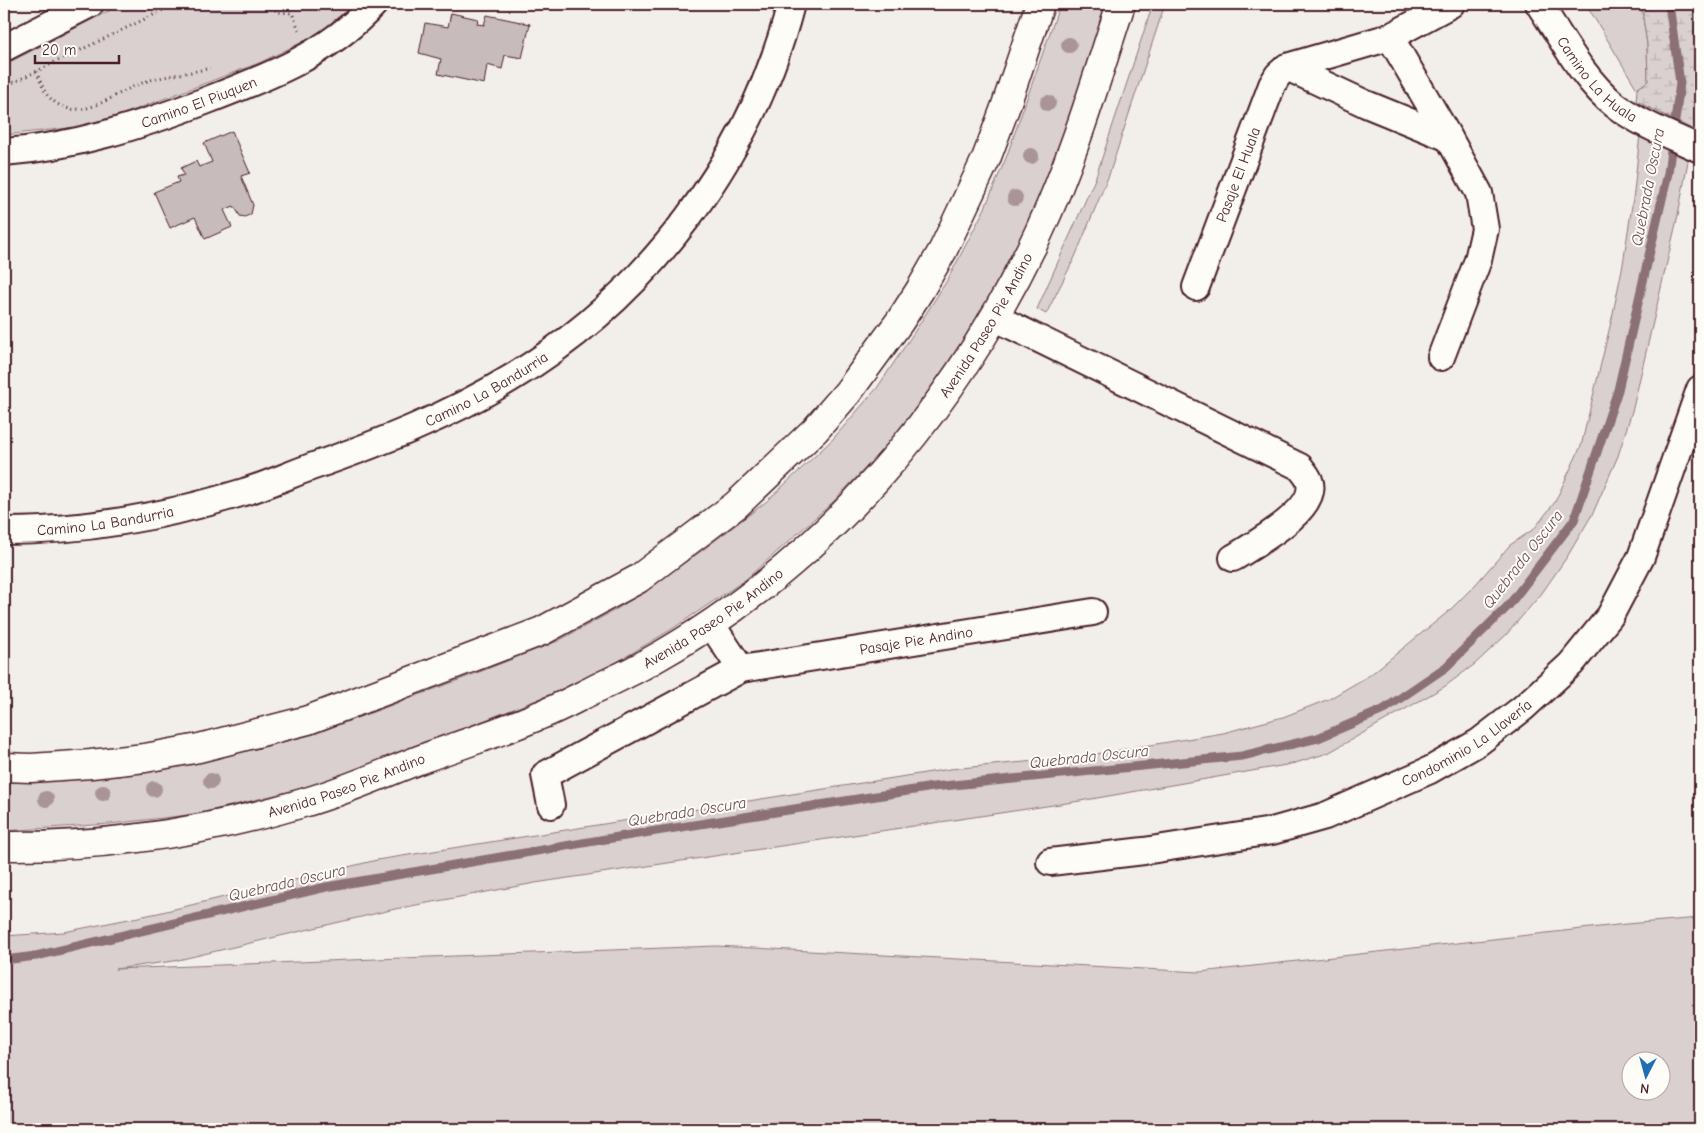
<svg xmlns="http://www.w3.org/2000/svg" width="1704" height="1133" viewBox="0 0 1704 1133" font-family="'Comic Neue',sans-serif">
	<style>
		.green { fill: #d9d0cf; stroke: #92787d; fill-rule: evenodd }
		.wetland { fill: url(#wetland-marsh); stroke: #92787d }
		.lines { fill: none; stroke-linecap: round; stroke-linejoin: round }
		.stream { stroke: #8b6f75; stroke-width: 9 }
		.building { fill: #c8bbbb; stroke: #4a1f2b }
		.street-casing { stroke: #4a1f2b; stroke-width: 30 }
		.secondary-casing { stroke: #4a1f2b; stroke-width: 31 }
		.path { stroke: #4a1f2b; stroke-width: 3; stroke-dasharray: 1 4; stroke-linecap: butt }
		.street { stroke: #fdfcf7; stroke-width: 26 }
		.secondary { stroke: #fdfcf7; stroke-width: 28 }
		.tree { fill: #a99598 }
		.labels { text-anchor: middle; stroke-width: 4; stroke-linejoin: round; paint-order: stroke }
		.street-label { font-size: 15px; fill: #4a1f2b; stroke: #fdfcf7 }
		.water-label { font-size: 16px; font-style: italic; fill: #704e56; stroke: #fdfcf7 }
	</style>
	<defs>
		<pattern id="wetland-marsh" width="20" height="14" patternUnits="userSpaceOnUse" patternTransform="scale(1.25)"><rect width="20" height="14" fill="#d9d0cf"/><path d="M1 5h8M5 5V1M11 12h8M15 12V8" fill="none" stroke="#bcb2b2"/></pattern>
	</defs>
	<rect width="100%" height="100%" fill="#f2efeb"/>
	<filter id="ink" filterUnits="userSpaceOnUse"><feTurbulence type="fractalNoise" baseFrequency=".02" numOctaves="2"/><feDisplacementMap in="SourceGraphic" scale="10" xChannelSelector="R" yChannelSelector="G"/><feConvolveMatrix kernelMatrix="1 2 1 2 8 2 1 2 1" color-interpolation-filters="sRGB"/></filter>
	<g filter="url(#ink)">
		<g class="green">
			<polygon points="122,4 354,4 315,36 259,63 126,113 78,127 4,135 4,65"/>
			<polygon points="1060,4 1111,4 1050,178 1009,268 966,342 901,430 832,503 745,580 672,629 587,680 387,759 307,787 198,814 109,824 4,831 4,783 119,776 217,758 314,734 464,678 558,641 617,609 700,552 767,501 833,439 877,388 915,331 948,279 984,210 1006,158"/>
			<polygon points="1153,4 1165,4 1109,175 1075,257 1046,314 1037,309 1095,179"/>
			<polygon points="1584,4 1641,4 1647,44 1648,81 1637,89 1592,14"/>
			<path d="M 1643,104 L 1694,129 L 1678,215 L 1633,408 L 1618,456 L 1593,513 L 1567,557 L 1542,593 L 1506,635 L 1475,664 L 1444,687 L 1328,753 L 1292,764 L 1080,801 L 535,883 L 395,909 L 174,961 L 115,969 L 716,946 L 1200,972 L 1626,924 L 1700,918 L 1700,1129 L 4,1129 L 4,936 L 64,932 L 158,913 L 377,860 L 950,769 L 1078,757 L 1223,733 L 1283,717 L 1329,699 L 1370,675 L 1449,611 L 1475,585 L 1510,545 L 1534,529 L 1555,502 L 1581,446 L 1612,318 L 1623,264 L 1634,192 ZM 1632,1060 L 1662,1060 L 1662,1090 L 1632,1090 Z"/>
		</g>
		<polygon class="wetland" points="1641,4 1700,4 1700,16 1697,13 1695,15 1699,41 1700,133 1636,101 1637,89 1648,81 1647,44"/>
		<g class="lines">
			<polyline class="stream" points="4,960 36,956 326,887 606,839 933,787 1242,756 1318,738 1383,710 1446,667 1509,605 1574,520 1618,390 1668,173 1680,83 1669,4"/>
		</g>
		<g class="building">
			<polygon points="451,13 478,19 477,24 484,25 487,15 530,24 522,58 505,55 502,69 487,65 484,84 438,74 441,59 419,53 425,23 448,27"/>
			<polygon points="232,131 250,173 241,176 253,205 251,214 245,217 240,216 234,206 224,210 232,227 205,239 195,217 170,228 154,192 179,182 177,177 184,175 181,168 196,161 199,167 212,162 204,143"/>
		</g>
		<g class="lines">
			<defs>
				<g id="street">
					<path id="s1" d="M 1539,4 C 1561,37 1584,81 1615,105 C 1640,124 1672,136 1700,149"/>
					<polyline points="1390,37 1449,138 1479,193 1485,229 1478,260 1441,357"/>
					<polyline points="4,48 90,4"/>
					<polyline points="1287,67 1366,104 1449,138"/>
					<path id="s2" d="M 4,152 C 74,147 139,126 205,101 C 268,77 327,55 374,4"/>
					<path id="s3" d="M 1196,287 L 1272,85 L 1278,75 L 1287,67 L 1390,37 L 1451,4"/>
					<path d="M 994,317 L 1300,467 C 1303,471 1307,475 1309,480 C 1321,509 1253,545 1233,558"/>
					<path id="s4" d="M 4,531 C 85,531 167,516 244,492 C 267,485 289,475 311,467 C 380,443 449,416 511,378 C 647,297 752,157 791,4"/>
					<polyline points="711,624 741,669"/>
					<path id="s5" d="M 551,805 L 545,775 L 741,669 L 1093,612"/>
					<path id="s6" d="M 1050,862 L 1144,851 L 1272,831 L 1325,816 L 1430,770 L 1479,742 L 1523,708 L 1571,664 L 1610,616 L 1641,557 L 1700,389"/>
				</g>
				<g id="secondary">
					<polyline points="4,767 31,768 91,764 145,758 199,748 308,720 542,631 638,579 736,505 815,430 848,392 900,321 920,290 943,250 986,159 1005,108 1040,4"/>
					<path id="s7" d="M 4,846 C 105,847 206,832 303,803 C 345,791 384,773 424,758 C 462,744 501,732 538,716 C 557,709 575,699 593,690 C 611,681 630,673 647,663 C 822,566 954,412 1039,232 C 1073,159 1096,80 1121,4"/>
				</g>
			</defs>
			<use href="#street" class="street-casing"/>
			<use href="#secondary" class="secondary-casing"/>
			<g class="path">
				<polyline points="267,4 278,12 292,13 299,30"/>
				<path d="M 36,72 C 40,79 43,90 48,96 C 78,128 111,94 142,83 C 164,75 187,74 210,68"/>
				<polyline points="4,87 176,4"/>
			</g>
			<use href="#street" class="street"/>
			<use href="#secondary" class="secondary"/>
		</g>
		<g class="tree">
			<circle cx="1069" cy="45" r="8"/>
			<circle cx="1048" cy="103" r="8"/>
			<circle cx="1031" cy="156" r="8"/>
			<circle cx="1015" cy="198" r="8"/>
			<circle cx="211" cy="781" r="8"/>
			<circle cx="154" cy="789" r="8"/>
			<circle cx="103" cy="793" r="8"/>
			<circle cx="46" cy="799" r="8"/>
		</g>
	</g>
	<g class="labels">
		<g class="street-label">
			<text dy="5" stroke="none"><textPath href="#s1" startOffset="96">Camino La Huala</textPath></text>
			<text dy="5" stroke="none"><textPath href="#s2" startOffset="202">Camino El Piuquen</textPath></text>
			<text dy="5" stroke="none"><textPath href="#s3" startOffset="120">Pasaje El Huala</textPath></text>
			<text dy="5" stroke="none"><textPath href="#s7" startOffset="1160">Avenida Paseo Pie Andino</textPath></text>
			<text dy="5" stroke="none"><textPath href="#s4" startOffset="508">Camino La Bandurria</textPath></text>
			<text dy="5" stroke="none"><textPath href="#s4" startOffset="102">Camino La Bandurria</textPath></text>
			<text dy="5" stroke="none"><textPath href="#s7" startOffset="755">Avenida Paseo Pie Andino</textPath></text>
			<text dy="5" stroke="none"><textPath href="#s5" startOffset="431">Pasaje Pie Andino</textPath></text>
			<text dy="5" stroke="none"><textPath href="#s6" startOffset="439">Condominio La Llavería</textPath></text>
			<text dy="5" stroke="none"><textPath href="#s7" startOffset="350">Avenida Paseo Pie Andino</textPath></text>
		</g>
		<g class="water-label">
			<text transform="translate(1647 187) rotate(-79)" y="6">Quebrada Oscura</text>
			<text transform="translate(1522 559) rotate(-52)" y="6">Quebrada Oscura</text>
			<text transform="translate(1089 756) rotate(-6)" y="6">Quebrada Oscura</text>
			<text transform="translate(687 811) rotate(-9)" y="6">Quebrada Oscura</text>
			<text transform="translate(287 882) rotate(-13)" y="6">Quebrada Oscura</text>
		</g>
	</g>
	<rect width="1704" height="1133" fill="none" stroke="#fdfcf7" stroke-width="20"/>
	<rect x="10" y="10" width="1684" height="1113" fill="none" stroke="#4a1f2b" stroke-width="2" filter="url(#ink)"/>
	<g transform="translate(1646 1076) rotate(186)"><circle r="24" fill="#fdfcf7" stroke="#b5a4a5"/>
	<path d="M0-4L9 19L0 12L-9 19Z" fill="#1f6fb2"/>
	<text y="-8" font-size="14" font-weight="bold" text-anchor="middle" fill="#4a1f2b">N</text>
	</g>
	<path d="M35 55v8h84v-8" fill="none" stroke="#4a1f2b" stroke-width="2.5"/>
	<text x="42" y="55" font-size="15" fill="#4a1f2b" stroke="#fdfcf7" stroke-width="4" paint-order="stroke">20 m</text>
</svg>
